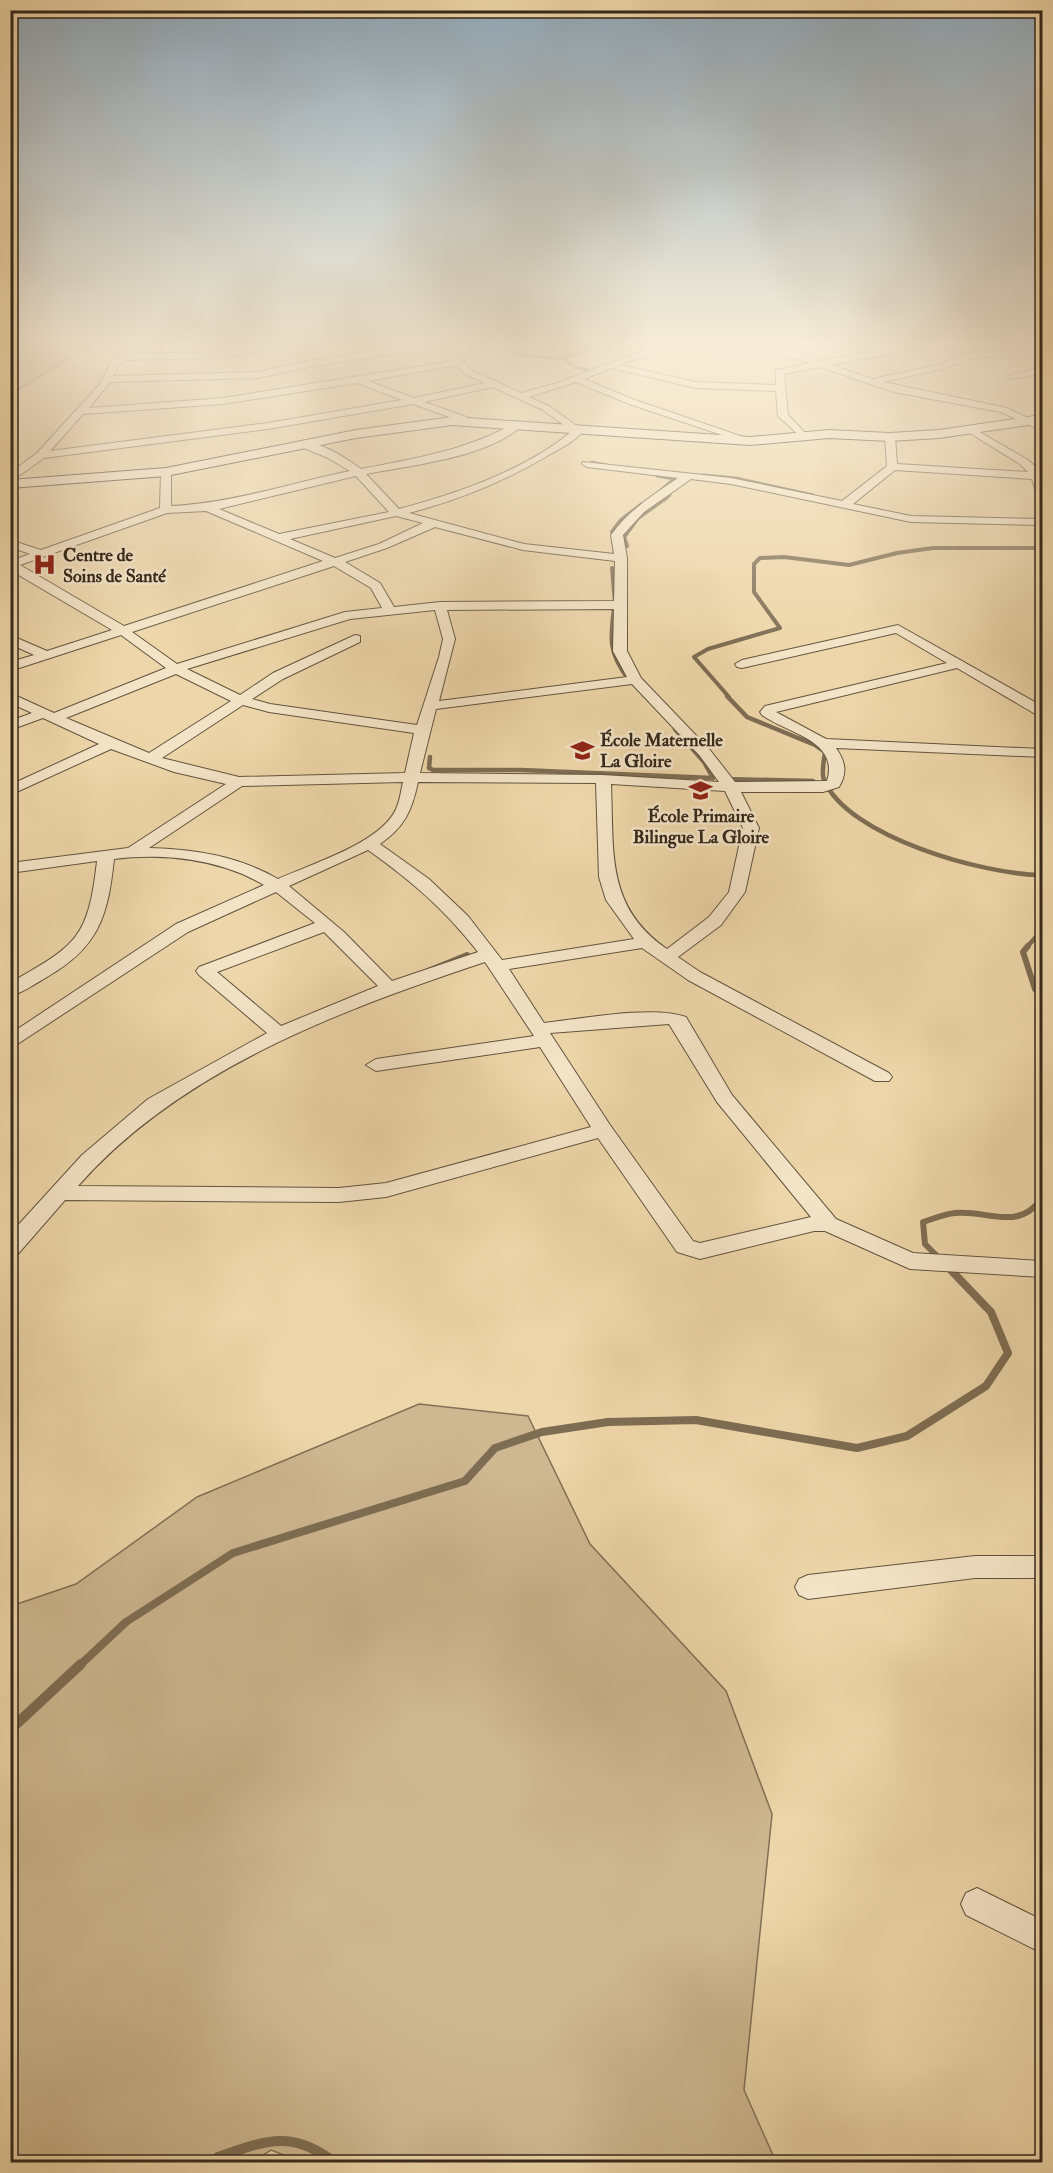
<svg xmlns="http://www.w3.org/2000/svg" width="1053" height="2173" viewBox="0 0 1053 2173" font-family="'IM FELL Double Pica',serif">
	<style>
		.green { fill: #ceb891; stroke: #817056; stroke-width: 1.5 }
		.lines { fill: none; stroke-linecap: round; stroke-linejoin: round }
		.stream-far5 { stroke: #7d6d53; stroke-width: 3 }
		.stream-far4 { stroke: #7d6d53; stroke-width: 4 }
		.stream-far3 { stroke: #7d6d53; stroke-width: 4.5 }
		.stream-far2 { stroke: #7d6d53; stroke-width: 6 }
		.stream-far1 { stroke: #7d6d53; stroke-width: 8 }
		.stream { stroke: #7d6d53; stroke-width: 10 }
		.minor-casing { stroke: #62543e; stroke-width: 2 }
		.secondary-casing { stroke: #34281b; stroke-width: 2 }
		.minor { fill: #f3e4c7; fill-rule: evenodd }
		.secondary { fill: #f3e4c7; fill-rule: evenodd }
		.labels { text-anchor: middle; stroke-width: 5; stroke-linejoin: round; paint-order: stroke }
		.far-poi-label { font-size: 18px; font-weight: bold; fill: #34281b; stroke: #f3e4c7; text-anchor: start }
	</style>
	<rect width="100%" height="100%" fill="#edd6a9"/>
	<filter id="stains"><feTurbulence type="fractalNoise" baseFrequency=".00333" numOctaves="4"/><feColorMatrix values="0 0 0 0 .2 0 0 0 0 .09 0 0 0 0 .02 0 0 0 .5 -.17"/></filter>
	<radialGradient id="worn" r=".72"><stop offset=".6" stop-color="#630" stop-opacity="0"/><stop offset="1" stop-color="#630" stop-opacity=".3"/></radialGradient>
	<g class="green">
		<polygon points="11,343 95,343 11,394"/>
		<polygon points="419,1404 528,1416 590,1544 726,1691 772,1814 744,2090 776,2162 302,2162 271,2150 252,2162 11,2162 11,1606 76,1584 197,1497"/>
	</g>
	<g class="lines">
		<g class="stream-far5">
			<polyline points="514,354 560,359 603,345"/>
			<polyline points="563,358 575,367 591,371"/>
			<polyline points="592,462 606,465"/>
			<polyline points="703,475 736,478 813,495"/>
			<polyline points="657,476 674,479 660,491"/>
			<polyline points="664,500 670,495"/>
		</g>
		<g class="stream-far4">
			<polyline points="612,532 621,520 642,504"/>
			<polyline points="624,547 627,546 624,537 638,518 666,498"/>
			<polyline points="612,568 615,603"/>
			<path d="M 614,607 C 610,639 608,652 628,679"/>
			<polyline points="729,697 694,657 708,649 780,628 754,592 754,564 760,558 784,557 849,565 897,553 933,548 1042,548"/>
		</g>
		<g class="stream-far3">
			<path d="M 727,696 L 747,717 L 815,745 L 825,752 C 824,760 821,773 824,780 C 848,837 985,875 1042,875"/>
			<polyline points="675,729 704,762 713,778"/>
			<polyline points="430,757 429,768 433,770 521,770 713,778"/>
			<polyline points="725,779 813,781"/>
			<polyline points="1042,827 1042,834"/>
			<polyline points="1027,947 1042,930"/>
		</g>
		<g class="stream-far2">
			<polyline points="1028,946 1023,952 1035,989 1042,997"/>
			<polyline points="428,971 467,955"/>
			<path d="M 940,1259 L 925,1244 L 923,1222 C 933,1219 944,1214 955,1213 C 989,1210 1018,1232 1042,1198"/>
		</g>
		<polyline class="stream-far1" points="79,1666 126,1622 233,1553 465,1481 495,1448 542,1432 608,1422 696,1420 857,1448 907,1436 986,1386 1008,1353 991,1312 947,1266"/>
		<g class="stream">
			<polyline points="10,1730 81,1664"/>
			<path d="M 216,2162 L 218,2157 C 265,2141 291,2129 334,2162"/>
		</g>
		<defs>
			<g id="minor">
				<path d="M 140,343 L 151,343 L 134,354 L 218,352 L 287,343 L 313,343 L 218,358 L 125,360 L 119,364 L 113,376 L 257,372 L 314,360 L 428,343 L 451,343 L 449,345 L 471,370 L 521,393 L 554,384 L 664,343 L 785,349 L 821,361 L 879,350 L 837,343 L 880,345 L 883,350 L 924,343 L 950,343 L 831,365 L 873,379 L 937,365 L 974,352 L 1042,347 L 1042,352 L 975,358 L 942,369 L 883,382 L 1007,408 L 1042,425 L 1042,431 L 1001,412 L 894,392 L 820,367 L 784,374 L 788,415 L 808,436 L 803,439 L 778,416 L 776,391 L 696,388 L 611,368 L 584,379 L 635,400 L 755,441 L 746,443 L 629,404 L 576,382 L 529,397 L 549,406 L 581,429 L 583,431 C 574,442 561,448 549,455 C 505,481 459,500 409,513 L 524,544 L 614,554 L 611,535 C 629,510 653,495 678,478 L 587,467 L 582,464 L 583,462 L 731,478 L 842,501 L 887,466 L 885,437 L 890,434 L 895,437 L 897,464 L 1028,472 L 1020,464 L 968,432 L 966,430 L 971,427 L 1028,460 L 1042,473 L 1042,499 L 1037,496 L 1032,479 L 895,470 L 853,504 L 911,516 L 1042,519 L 1042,525 L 911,522 L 731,484 L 691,479 L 644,512 L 623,535 L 627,558 L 627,651 L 641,678 L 710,750 L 735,782 L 827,781 C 840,740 786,733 762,715 L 760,712 L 765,706 L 947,663 L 896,633 L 742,668 L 737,667 L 735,664 L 742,660 L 898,625 L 1042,706 L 1042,716 L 1037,715 L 957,668 L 776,712 L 826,739 L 1042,749 L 1042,757 L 836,748 C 845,761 848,772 839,787 L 823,792 L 741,792 L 759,828 L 745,892 L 721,925 L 678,957 L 700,972 L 889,1073 L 892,1077 L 889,1081 L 875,1081 L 688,980 L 642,948 L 509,969 L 544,1023 C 580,1019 652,1005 686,1017 L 732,1095 L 836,1219 L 913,1253 L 1042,1261 L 1042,1277 L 910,1269 L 825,1231 L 814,1231 L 700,1259 L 677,1252 L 598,1138 L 386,1197 L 339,1202 L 65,1200 L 18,1254 L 10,1257 L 10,1234 L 82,1155 L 148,1099 L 267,1033 L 199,975 L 196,971 L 199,967 L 315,923 L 276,892 L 188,932 L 10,1049 L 10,1034 L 176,924 L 264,885 C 220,859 164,853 114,859 C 108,916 99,947 47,977 C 36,983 23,993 10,996 L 10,983 C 76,945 88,940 97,861 L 10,873 L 10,863 L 128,848 L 226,784 L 174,772 L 111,749 L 10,795 L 10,785 L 99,744 L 43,718 L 10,730 L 10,721 L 32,713 L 10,703 L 10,693 L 54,713 L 166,668 L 121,635 L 10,671 L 10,662 L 34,655 L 10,644 L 10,635 L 47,651 L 112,630 L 10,570 L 10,561 L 30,554 L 10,547 L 10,540 L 41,550 L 160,508 L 161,472 L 166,469 L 171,472 L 171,506 C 234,503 290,483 350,471 L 328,458 L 299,446 L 299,442 C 318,440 346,458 361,469 C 416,458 465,451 515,423 L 523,425 C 487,458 413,465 366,474 L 399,509 C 456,494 526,470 572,431 L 543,410 L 493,387 L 424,402 L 469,418 L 469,422 L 466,423 L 413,404 L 268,429 L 44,458 L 10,482 L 10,473 L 37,453 L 100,384 L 112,360 ZM 441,347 L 453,361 L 223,398 L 89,408 L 110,382 L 257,378 L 314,366 ZM 670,347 L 745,355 L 784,355 L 810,363 L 776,370 L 776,385 L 696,382 L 620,365 ZM 457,365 L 465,374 L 485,383 L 414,398 L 368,381 ZM 357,383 L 402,400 L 268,423 L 50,451 L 83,414 L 223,404 ZM 356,476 L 389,512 L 279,534 L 219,509 ZM 206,511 L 323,561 L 124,626 L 20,565 L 167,513 ZM 396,516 L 423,523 L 379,544 L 335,558 L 290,539 ZM 435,527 L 523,550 L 615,561 L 614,601 L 440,602 L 394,607 L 380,583 L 345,562 L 387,548 ZM 334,566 L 371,588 L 382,608 L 345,612 L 177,664 L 132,632 ZM 614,609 L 613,651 L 627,677 L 439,701 L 455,639 L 447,610 ZM 435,610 L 443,639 L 439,657 L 417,725 L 270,704 L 252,699 L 283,679 L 360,642 L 360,636 L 355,635 L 273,673 L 240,695 L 187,669 L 350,619 ZM 176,674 L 231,701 L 149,753 L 66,718 ZM 632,684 L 700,756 L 719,782 L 603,775 L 420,773 L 436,709 ZM 243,705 L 269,712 L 414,733 L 405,773 L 239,777 L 162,758 ZM 403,782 C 401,790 400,801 396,809 C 381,843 311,864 278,879 C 238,856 195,849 149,848 L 242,786 ZM 418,782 L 596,783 L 599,877 L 606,900 L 634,939 L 502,960 L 468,916 L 429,879 L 380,844 C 405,827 412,810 418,782 ZM 611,784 L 725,791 L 743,828 L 729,892 L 709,917 L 667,949 C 605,907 614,850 611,784 ZM 368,850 C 413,882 444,909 478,952 L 392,981 L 344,932 L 289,886 ZM 324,932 L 378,986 L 281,1026 L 217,972 ZM 485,962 L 534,1036 L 376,1059 L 366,1065 L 376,1071 L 540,1047 L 591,1127 L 386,1183 L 339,1188 L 78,1186 C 181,1069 341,1010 485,962 ZM 669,1024 L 717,1102 L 811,1217 L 700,1243 L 693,1241 L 610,1125 L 550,1033 Z"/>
				<polygon points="1042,367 1042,373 1012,379 1007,376"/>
				<polygon points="975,1556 1042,1556 1042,1578 975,1578 808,1599 799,1595 795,1587 799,1579 808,1575"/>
				<polygon points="977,1888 1042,1920 1042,1953 966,1915 961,1904 966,1893"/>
			</g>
			<polygon id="secondary" points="1042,415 1042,423 939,438 890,441 829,438 750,445 452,425 356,438 166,476 10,488 10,480 166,468 356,430 452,417 750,437 829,430 890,433 939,430"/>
		</defs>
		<use href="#minor" class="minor-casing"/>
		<use href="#secondary" class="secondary-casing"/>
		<use href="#minor" class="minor"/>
		<use href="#secondary" class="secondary"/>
	</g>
	<linearGradient id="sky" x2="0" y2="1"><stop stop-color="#91aabc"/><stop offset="0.53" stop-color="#f7edd8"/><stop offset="1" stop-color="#f7edd8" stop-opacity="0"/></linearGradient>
	<rect width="1053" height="648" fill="url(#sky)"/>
	<defs>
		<symbol id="hospital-bare" viewBox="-9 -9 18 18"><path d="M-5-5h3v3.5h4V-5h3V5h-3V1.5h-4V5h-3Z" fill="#8f2418" stroke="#f3e4c7" stroke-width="2.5" paint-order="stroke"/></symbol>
		<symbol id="school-bare" viewBox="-9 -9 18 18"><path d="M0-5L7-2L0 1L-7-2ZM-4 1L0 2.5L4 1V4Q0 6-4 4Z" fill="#8f2418" stroke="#f3e4c7" stroke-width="2.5" paint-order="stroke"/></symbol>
	</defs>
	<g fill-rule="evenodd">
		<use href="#hospital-bare" x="28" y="548" width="33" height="33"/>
		<use href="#school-bare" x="566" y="734" width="33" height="33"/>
		<use href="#school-bare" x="684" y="774" width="33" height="33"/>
	</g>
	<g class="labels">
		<g class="far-poi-label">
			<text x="63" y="561">Centre de<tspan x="63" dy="21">Soins de Santé</tspan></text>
			<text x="600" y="746">École Maternelle<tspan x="600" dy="21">La Gloire</tspan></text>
			<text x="701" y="822" text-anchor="middle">École Primaire<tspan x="701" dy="21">Bilingue La Gloire</tspan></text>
		</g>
	</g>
	<rect width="1053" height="2173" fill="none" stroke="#edd6a9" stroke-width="36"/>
	<rect x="12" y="12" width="1029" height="2149" fill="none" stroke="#34281b" stroke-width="3"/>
	<rect x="18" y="18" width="1017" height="2137" fill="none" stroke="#34281b" stroke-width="1.5"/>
	<rect width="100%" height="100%" filter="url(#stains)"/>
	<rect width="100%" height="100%" fill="url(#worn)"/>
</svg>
